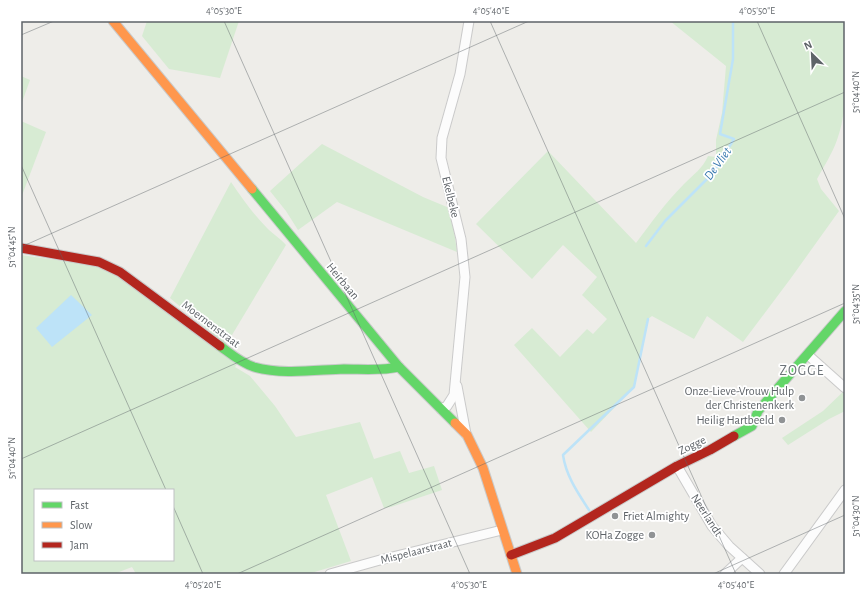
<svg xmlns="http://www.w3.org/2000/svg" width="866" height="595" viewBox="0 0 866 595" font-family="'Alegreya Sans',sans-serif">
	<style>
		.green { fill: #d7ebd3; fill-rule: evenodd }
		.water { fill: #bde3f8 }
		.lines { fill: none; stroke-linecap: round; stroke-linejoin: round }
		.stream { stroke: #bde3f8; stroke-width: 2.5 }
		.street-casing { stroke: #cacaca; stroke-width: 11 }
		.fast-casing { stroke: #c9caca; stroke-width: 11 }
		.slow-casing { stroke: #c9caca; stroke-width: 11 }
		.jam-casing { stroke: #c9caca; stroke-width: 11 }
		.street { stroke: #fcfcfc; stroke-width: 9 }
		.fast { stroke: #63d668; stroke-width: 9 }
		.slow { stroke: #ff974d; stroke-width: 9 }
		.jam { stroke: #b3261e; stroke-width: 9 }
		.ticks { fill: none; stroke: #5e6368; stroke-width: 1; stroke-opacity: 0.45 }
		.poi-dot { fill: #909395; stroke: #fff; stroke-width: 1.5 }
		.labels { text-anchor: middle; stroke-width: 3.5; stroke-linejoin: round; paint-order: stroke }
		.street-label { font-size: 12px; fill: #5e6368; stroke: #fff }
		.poi-label { font-size: 12px; fill: #5e6368; stroke: #fff; text-anchor: end }
		.water-label { font-size: 13px; font-style: italic; fill: #3a7bb0; stroke: #fff }
		.quarter-label { font-size: 14px; letter-spacing: 1px; fill: #6e757a; stroke: #fff }
		.neatline { fill: none; stroke: #5e6368; stroke-width: 1.5 }
		.ticks-label { font-size: 10px; text-anchor: middle; fill: #5e6368 }
	</style>
	<rect width="100%" height="100%" fill="#eeede9"/>
	<g class="green">
		<polygon points="147,21 239,21 220,78 169,69 142,36"/>
		<path d="M 670,21 L 845,21 C 845,58 850,105 837,140 C 832,154 824,166 817,179 L 821,189 L 839,211 L 791,278 L 743,342 L 707,316 L 694,339 L 652,316 L 648,319 L 634,387 L 591,432 L 514,345 L 532,328 L 560,357 L 587,329 L 593,334 L 607,319 L 582,295 L 597,277 L 563,245 L 532,279 L 476,224 L 548,151 L 636,243 C 651,223 666,202 684,184 C 693,175 703,168 708,156 L 716,157 L 716,140 L 722,113 L 726,66 Z"/>
		<polygon points="21,76 30,80 21,105"/>
		<polygon points="21,121 46,132 21,198"/>
		<polygon points="322,144 423,197 447,207 454,230 457,252 337,202 298,230 286,211 270,191"/>
		<path d="M 231,182 C 242,198 253,214 267,228 C 273,234 280,238 286,245 L 226,345 L 170,298 Z"/>
		<path d="M 21,255 L 63,261 L 75,260 L 116,272 L 238,363 L 235,367 L 250,376 L 275,406 L 296,437 L 360,422 L 374,459 L 400,451 L 409,473 L 434,466 L 442,490 L 391,507 L 384,508 L 372,477 L 326,495 L 351,561 L 308,574 L 136,574 L 132,567 L 114,574 L 21,574 ZM 35,490 L 173,490 L 173,560 L 35,560 Z"/>
		<polygon points="845,390 845,411 829,419 788,445 782,438 823,411"/>
	</g>
	<polygon class="water" points="71,295 92,315 52,347 36,328"/>
	<g class="lines">
		<g class="stream">
			<polyline points="646,246 665,221 713,173 734,139 720,134 733,59 733,21"/>
			<path d="M 589,510 C 578,493 566,476 563,455 L 634,387 L 648,319"/>
		</g>
		<defs>
			<g id="street">
				<polyline points="808,355 845,388"/>
				<polyline points="457,386 466,434"/>
				<polyline points="441,409 447,406 454,395 465,277 461,239 441,158 442,138 460,74 469,21"/>
				<polyline points="677,466 712,526 729,546 760,574"/>
				<polyline points="330,574 380,560 502,530"/>
				<polyline points="725,574 742,558"/>
				<polyline points="784,574 845,490"/>
			</g>
			<g id="fast">
				<polyline points="252,189 399,367 455,423"/>
				<path d="M 220,346 C 231,354 241,363 254,367 C 283,375 315,370 344,369 C 362,369 381,371 399,367"/>
				<polyline points="734,436 752,426 758,411 845,311"/>
			</g>
			<g id="slow">
				<polyline points="113,21 252,189"/>
				<polyline points="455,423 467,435 483,468 517,574"/>
			</g>
			<g id="jam">
				<polyline points="21,248 99,262 120,272 220,346"/>
				<polyline points="511,555 555,538 677,466 710,450 734,436"/>
			</g>
		</defs>
		<use href="#street" class="street-casing"/>
		<use href="#fast" class="fast-casing"/>
		<use href="#slow" class="slow-casing"/>
		<use href="#jam" class="jam-casing"/>
		<use href="#street" class="street"/>
		<use href="#fast" class="fast"/>
		<use href="#slow" class="slow"/>
		<use href="#jam" class="jam"/>
	</g>
	<path class="ticks" d="M 224,21 L 470,574M 490,21 L 736,574M 757,21 L 845,219M 21,35 L 54,21M 21,165 L 166,490M 21,247 L 529,21M 21,459 L 845,92M 173,506 L 203,574M 237,574 L 845,303M 713,574 L 845,515"/>
	<g class="poi-dot">
		<circle cx="802" cy="398" r="4"/>
		<circle cx="782" cy="420" r="4"/>
		<circle cx="615" cy="516" r="4"/>
		<circle cx="652" cy="535" r="4"/>
	</g>
	<g class="labels">
		<g class="street-label">
			<text transform="translate(451 197) rotate(76)" y="4">Ekelbeke</text>
			<text transform="translate(343 281) rotate(50)" y="4">Heirbaan</text>
			<text transform="translate(211 324) rotate(37)" y="4">Moernenstraat</text>
			<text transform="translate(692 445) rotate(-26)" y="4">Zogge</text>
			<text transform="translate(707 515) rotate(57)" y="4">Neerlandt</text>
			<text transform="translate(416 551) rotate(-14)" y="4">Mispelaarstraat</text>
		</g>
		<g class="poi-label">
			<text x="794" y="395">Onze-Lieve-Vrouw Hulp<tspan x="794" dy="14">der Christenenkerk</tspan></text>
			<text x="774" y="424">Heilig Hartbeeld</text>
			<text x="623" y="520" text-anchor="start">Friet Almighty</text>
			<text x="644" y="539">KOHa Zogge</text>
		</g>
		<g class="water-label">
			<text transform="translate(717 163) rotate(-54)" y="5">De Vliet</text>
		</g>
		<g class="quarter-label">
			<text x="802" y="375">ZOGGE</text>
		</g>
	</g>
	<rect width="866" height="595" fill="none" stroke="#ffffff" stroke-width="44"/>
	<rect x="34" y="489" width="140" height="72" fill="#ffffff" stroke="#bfc1c3"/>
	<rect x="42" y="502" width="20" height="6" fill="#63d668" stroke="#bfc1c3"/>
	<text x="70" y="509" font-size="12" fill="#5e6368">Fast</text>
	<rect x="42" y="522" width="20" height="6" fill="#ff974d" stroke="#bfc1c3"/>
	<text x="70" y="529" font-size="12" fill="#5e6368">Slow</text>
	<rect x="42" y="542" width="20" height="6" fill="#b3261e" stroke="#bfc1c3"/>
	<text x="70" y="549" font-size="12" fill="#5e6368">Jam</text>
	<g transform="translate(812 54) rotate(336)" stroke="#ffffff" stroke-width="3" paint-order="stroke">
	<path d="M0-3L7 15L0 10L-7 15Z" fill="#5e6368"/>
	<text y="-6" font-size="11" font-weight="bold" text-anchor="middle" fill="#5e6368">N</text>
	</g>
	<rect x="22" y="22" width="822" height="551" class="neatline"/>
	<g class="ticks-label">
		<text x="224" y="14">4°05'30"E</text>
		<text x="491" y="14">4°05'40"E</text>
		<text x="757" y="14">4°05'50"E</text>
		<text transform="translate(855 92) rotate(-90)" y="4">51°04'40"N</text>
		<text transform="translate(11 247) rotate(-90)" y="4">51°04'45"N</text>
		<text transform="translate(855 304) rotate(-90)" y="4">51°04'35"N</text>
		<text transform="translate(11 458) rotate(-90)" y="4">51°04'40"N</text>
		<text transform="translate(855 516) rotate(-90)" y="4">51°04'30"N</text>
		<text x="203" y="588">4°05'20"E</text>
		<text x="469" y="588">4°05'30"E</text>
		<text x="736" y="588">4°05'40"E</text>
	</g>
</svg>
